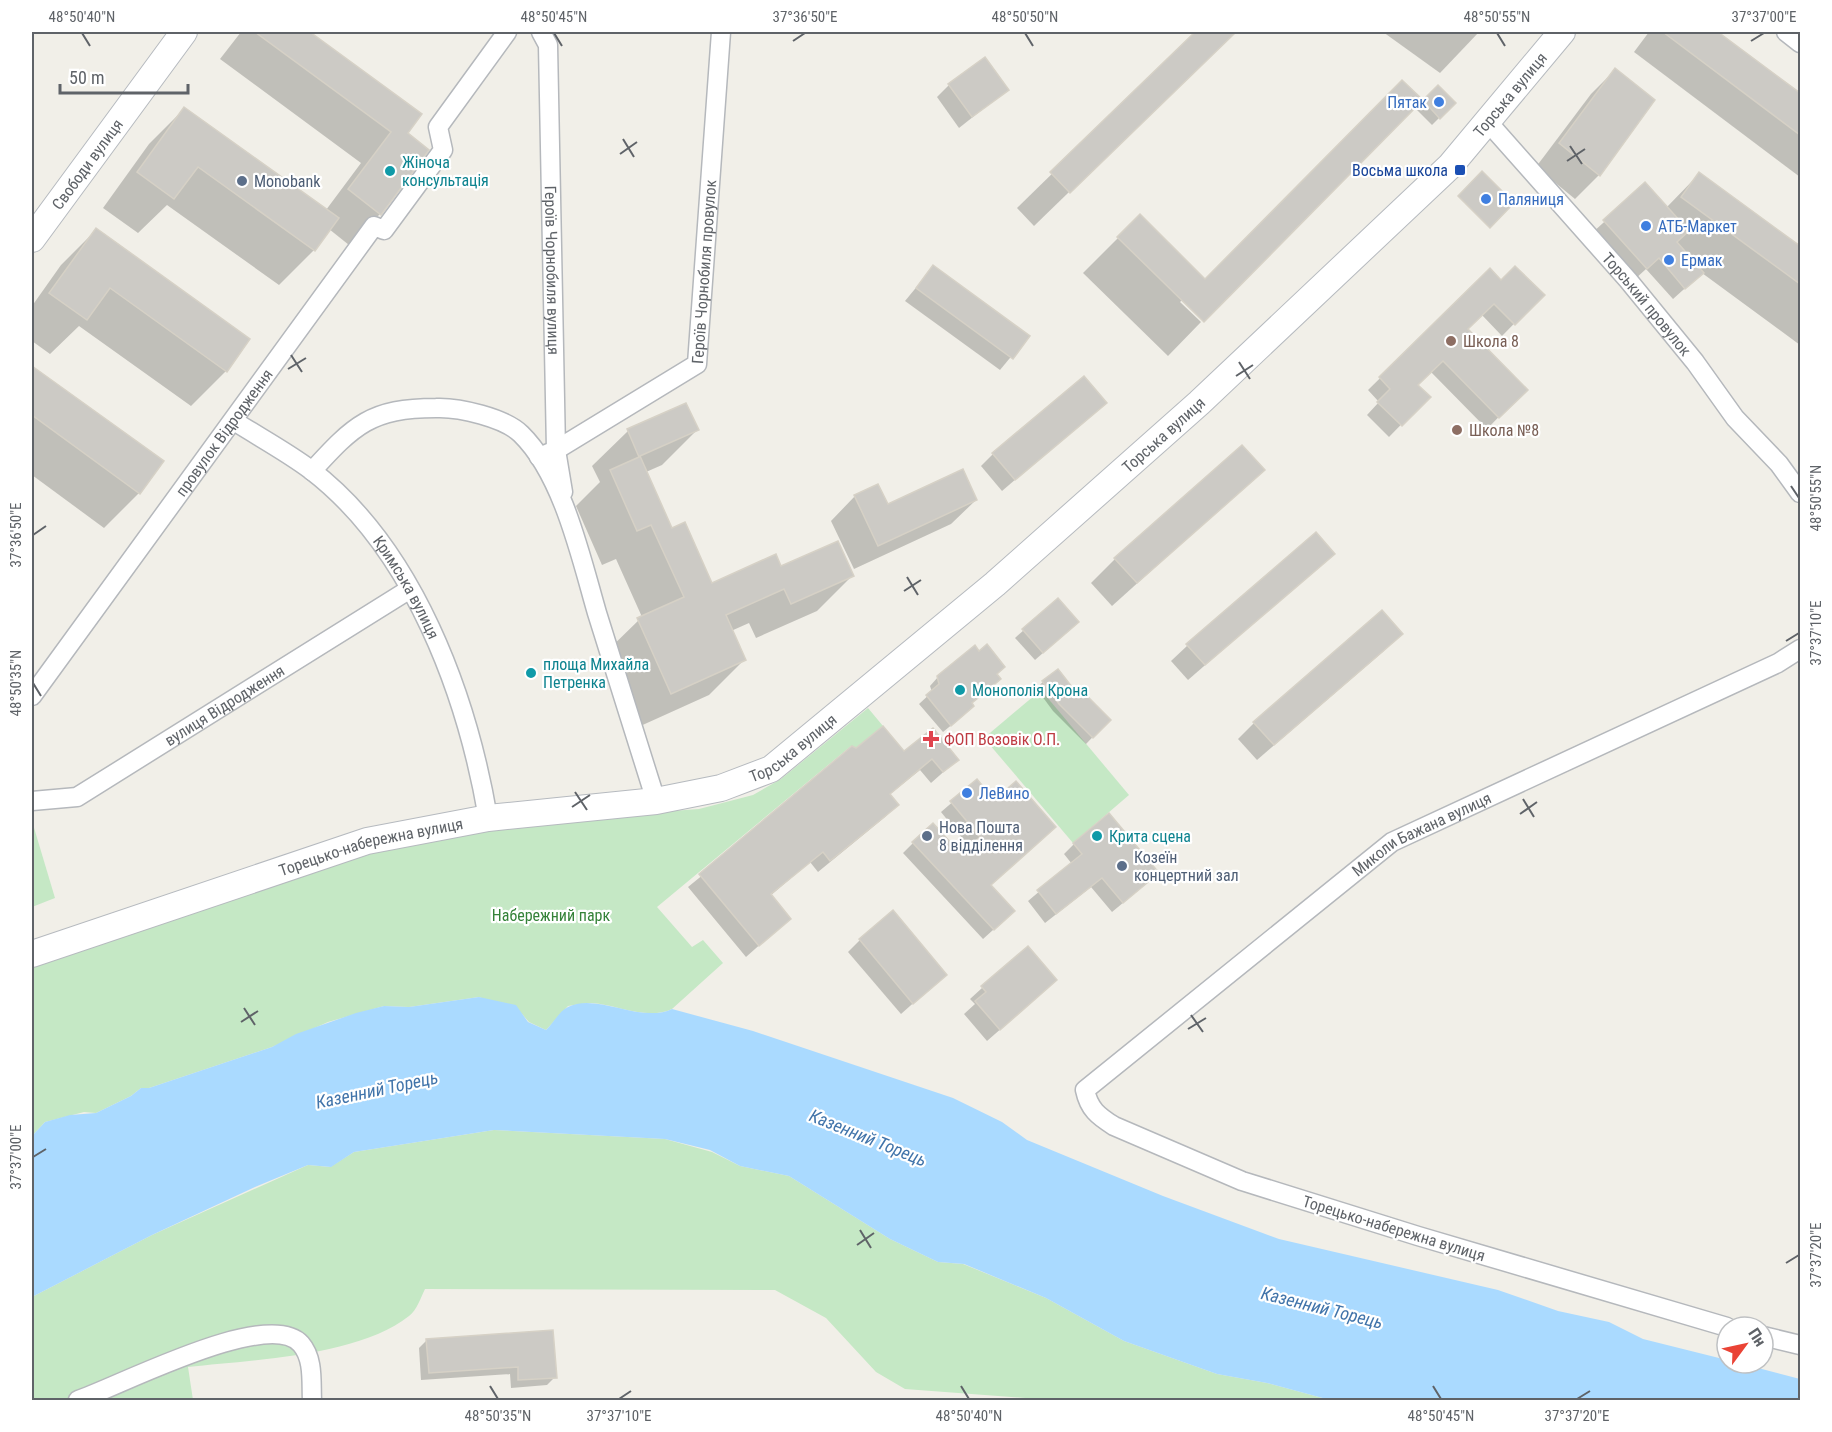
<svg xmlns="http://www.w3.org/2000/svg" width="1832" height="1432" viewBox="0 0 1832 1432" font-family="'Roboto Condensed',sans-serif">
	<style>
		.green { fill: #c5e8c5 }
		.water { fill: #aadaff }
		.shadow { fill: #0003 }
		.building { fill: #cccac5; stroke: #d6d1c6; stroke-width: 1.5 }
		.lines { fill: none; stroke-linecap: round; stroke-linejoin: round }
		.street-casing { stroke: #b5b8bc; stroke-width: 21 }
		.secondary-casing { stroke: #b6babf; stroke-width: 28 }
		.street { stroke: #fff; stroke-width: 18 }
		.secondary { stroke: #fff; stroke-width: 26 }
		.ticks { fill: none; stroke: #5f6368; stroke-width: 2 }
		.shop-dot { fill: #3f7fe0; stroke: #fff; stroke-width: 2 }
		.transit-dot { fill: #1a4fb4; stroke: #fff; stroke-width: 2 }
		.culture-dot { fill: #0f9aa8; stroke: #fff; stroke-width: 2 }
		.service-dot { fill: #5c6f8a; stroke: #fff; stroke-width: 2 }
		.education-dot { fill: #8d6e63; stroke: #fff; stroke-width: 2 }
		.health-dot { fill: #e0444e; stroke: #fff; stroke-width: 2 }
		.labels { text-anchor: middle; stroke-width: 4.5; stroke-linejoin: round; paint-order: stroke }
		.street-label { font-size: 16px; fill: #5f6368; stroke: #fff }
		.shop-label { font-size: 16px; fill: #366cbe; stroke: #fff; text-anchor: start }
		.culture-label { font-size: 16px; fill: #0d838f; stroke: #fff; text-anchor: start }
		.transit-label { font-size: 16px; fill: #164399; stroke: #fff; text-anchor: end }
		.service-label { font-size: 16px; fill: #4e5e75; stroke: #fff; text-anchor: start }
		.education-label { font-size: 16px; fill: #785e54; stroke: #fff; text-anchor: start }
		.health-label { font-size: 16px; fill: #be3a42; stroke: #fff; text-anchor: start }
		.park-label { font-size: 16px; fill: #348238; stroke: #fff }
		.water-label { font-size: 18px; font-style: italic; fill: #4174aa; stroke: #fff }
		.neatline { fill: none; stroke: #5f6368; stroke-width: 2 }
		.ticks-label { font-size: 15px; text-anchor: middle; fill: #5f6368 }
	</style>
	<rect width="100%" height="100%" fill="#f1efe8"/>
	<g class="green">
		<polygon points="1041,690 1129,795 1073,843 984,738"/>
		<path d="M 868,708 L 883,726 L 856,748 L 851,746 L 657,907 L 692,947 L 703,940 L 723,963 L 672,1009 C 647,1021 615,1004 592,1003 C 584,1003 576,1005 568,1006 L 546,1030 L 529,1022 L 522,1014 L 479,997 L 409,1007 L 384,1006 L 328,1022 L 272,1047 L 149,1088 L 141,1088 L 131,1096 L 96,1113 L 84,1112 L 45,1122 L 32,1136 L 32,963 L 370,848 L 448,833 L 590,817 L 699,809 L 753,795 L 781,779 Z"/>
		<polygon points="32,821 55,898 32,907"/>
		<path d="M 494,1130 L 665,1139 L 712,1152 L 740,1166 L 789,1176 L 890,1239 L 938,1262 L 963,1264 L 1046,1298 L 1124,1341 L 1217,1374 L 1267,1383 L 1330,1400 L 1051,1400 L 905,1389 L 876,1372 L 826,1318 L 775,1290 L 425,1289 C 421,1297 417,1310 409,1316 C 359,1356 252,1360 188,1367 L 193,1400 L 32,1400 L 32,1297 L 152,1235 L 308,1165 L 330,1167 L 354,1152 Z"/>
	</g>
	<path class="water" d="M 479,997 L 516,1005 L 528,1022 L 546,1030 C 553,1024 559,1011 568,1007 C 596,992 641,1024 672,1009 L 753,1031 L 953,1098 L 1002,1122 L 1027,1140 L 1163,1196 L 1279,1239 L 1498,1290 L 1558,1311 L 1609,1322 L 1643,1339 L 1727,1360 L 1727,1363 L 1739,1363 L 1800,1379 L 1800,1400 L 1330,1400 L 1267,1383 L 1217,1374 L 1124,1341 L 1046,1298 L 964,1264 L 938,1262 L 890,1239 L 789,1176 L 740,1166 L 710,1150 L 665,1139 L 494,1130 L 354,1152 L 331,1167 L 308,1165 L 255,1187 L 152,1235 L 32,1297 L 32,1136 L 45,1122 L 70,1115 L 96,1113 L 131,1096 L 141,1088 L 149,1088 L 272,1047 L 296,1034 L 356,1013 L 384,1006 L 409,1007 Z"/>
	<g class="shadow">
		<polygon points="241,32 308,32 420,114 406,133 380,214 349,245 329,229 314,250 279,285 167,205 138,233 103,208 149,144 184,109 326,210 361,163 220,59"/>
		<polygon points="1197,32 1234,32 1034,226 1017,208"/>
		<polygon points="1383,32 1479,32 1440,73"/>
		<polygon points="1649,32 1716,32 1800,95 1800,177 1634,52"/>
		<polygon points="1615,70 1599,175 1575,199 1536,167 1591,94"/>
		<polygon points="1402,82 1423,103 1438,87 1454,103 1432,125 1414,107 1204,320 1183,299 1180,302 1201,322 1168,356 1083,273 1140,216 1205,281"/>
		<polygon points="949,85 1007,90 959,128 937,97"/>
		<polygon points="1699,174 1800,248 1800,345 1702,273 1673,299 1646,269 1634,280 1592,233 1645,185 1666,208"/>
		<polygon points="96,230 226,371 191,406 79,326 50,354 32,341 32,306 61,265"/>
		<polygon points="933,267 1028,336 1000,370 905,301"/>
		<polygon points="1490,270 1501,282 1542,295 1502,336 1481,314 1465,330 1525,390 1487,429 1430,371 1416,385 1428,397 1389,437 1367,415 1379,402 1368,390"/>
		<polygon points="32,367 162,461 139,493 104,528 32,475"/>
		<polygon points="1105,403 1002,491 981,466 993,454"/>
		<polygon points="685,405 697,430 662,465 646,472 672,530 711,585 781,568 852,576 817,611 756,638 749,623 731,631 744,660 709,695 636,728 603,655 642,617 616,559 602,565 576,506 600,482 592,466 628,431"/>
		<polygon points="1263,470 1112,606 1091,583 1115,559"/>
		<polygon points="855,496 887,506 976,500 951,524 854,569 831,521"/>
		<polygon points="1333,554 1188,680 1171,661 1188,645"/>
		<polygon points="1058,600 1069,630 1035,660 1015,638"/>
		<polygon points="1385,650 1257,760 1238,739 1254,723"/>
		<polygon points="938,677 970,704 965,714 943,732 919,704 932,692 930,686"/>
		<polygon points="1043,682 1076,694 1109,720 1086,744 1053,711 1036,688"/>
		<polygon points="856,750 957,760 931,783 920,770 889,795 897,805 885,817 818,872 810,862 770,896 789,919 746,957 688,887"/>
		<polygon points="977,781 989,886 1003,921 983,939 903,853 913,843 961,856 970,848 941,812"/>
		<polygon points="1074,844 1147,883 1112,912 1091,887 1045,923 1028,901 1072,864 1064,854"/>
		<polygon points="860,940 945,975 901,1014 848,952"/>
		<polygon points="982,988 1043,992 987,1041 964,1014 975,1004 970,999"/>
		<polygon points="427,1340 555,1377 547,1385 511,1388 510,1374 421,1380 419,1348"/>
	</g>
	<g class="building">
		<polygon points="255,32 310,32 422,114 408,133 429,150 381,215 348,189 391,132"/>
		<polygon points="1195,32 1236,32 1070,193 1050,172"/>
		<polygon points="1663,32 1718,32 1800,93 1800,135"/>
		<polygon points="985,57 1009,90 972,117 948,84"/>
		<polygon points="1615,68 1655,100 1600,176 1559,143"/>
		<polygon points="1402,80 1423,100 1204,322 1117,237 1140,214 1205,279"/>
		<polygon points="1438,85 1456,103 1440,119 1423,100"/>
		<polygon points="184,107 339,218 315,251 198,167 174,199 137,172"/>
		<polygon points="1482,171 1514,203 1490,228 1458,196"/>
		<polygon points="1699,172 1800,246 1800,284 1681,197"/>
		<polygon points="1645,182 1689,231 1677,242 1704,273 1685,289 1659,258 1647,269 1603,220"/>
		<polygon points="96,228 250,339 227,372 110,288 87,320 49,293"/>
		<polygon points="933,265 1030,336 1013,359 916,288"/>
		<polygon points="1515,266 1545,295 1515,325 1494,304 1468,329 1528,390 1499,418 1443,361 1418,385 1431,397 1402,426 1377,402 1390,389 1379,377 1490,268 1501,280"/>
		<polygon points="32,366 164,461 140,494 32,415"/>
		<polygon points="1084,376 1107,403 1015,480 992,453"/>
		<polygon points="686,403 699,430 640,456 672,528 685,522 712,583 776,554 781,566 838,541 854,576 791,604 784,589 726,615 746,660 671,694 637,618 684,597 651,525 637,531 610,470 639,457 627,429"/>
		<polygon points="1242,445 1265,470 1137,583 1114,558"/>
		<polygon points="963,469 977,500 878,546 854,495 878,484 888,504"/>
		<polygon points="1316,532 1335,554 1205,665 1186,644"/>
		<polygon points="1058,598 1079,622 1043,653 1022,629"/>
		<polygon points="1382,610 1403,634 1274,745 1253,722"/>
		<polygon points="987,644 1005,667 997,674 1001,679 972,703 974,706 951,726 926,695 939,684 937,676 975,645 979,651"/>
		<polygon points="1058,669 1076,692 1079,688 1111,720 1093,738 1059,704 1042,681"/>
		<polygon points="883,726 904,751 933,728 959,760 943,772 932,759 890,794 899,805 830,861 823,852 771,894 791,919 759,946 699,874 852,746 856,748"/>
		<polygon points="977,779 994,800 1016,781 1056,827 991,885 1015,911 994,930 912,842 933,823 961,854 980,837 950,801"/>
		<polygon points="1109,813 1159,873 1123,903 1102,878 1056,914 1037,890 1082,854 1073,843"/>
		<polygon points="893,910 947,975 913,1004 859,939"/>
		<polygon points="1028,946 1057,980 1000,1030 975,1001 986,992 981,986"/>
		<polygon points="553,1330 557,1378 518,1380 518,1367 429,1373 426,1339"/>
	</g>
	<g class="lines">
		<defs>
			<g id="street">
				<path id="s1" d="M 541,32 L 548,45 L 556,450 L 563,492"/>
				<polyline points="1786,32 1800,43"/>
				<path id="s2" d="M 1487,121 L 1628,280 L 1695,362 L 1735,418 L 1779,464 L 1800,493"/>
				<path id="s3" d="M 234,421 C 259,437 287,452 311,470 C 414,549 467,695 488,818"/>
				<path id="s4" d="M 539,457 L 556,450 L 697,364 L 721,32"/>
				<path d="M 312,471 C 354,425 371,408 436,408 C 459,407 505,418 521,434 C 563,475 581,558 597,613 C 617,676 636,738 656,801"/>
				<path id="s5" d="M 32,696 L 374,226 L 384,230 L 443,150 L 438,127 L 507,32"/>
				<path id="s6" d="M 32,801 L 77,797 L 410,589"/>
				<path id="s7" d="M 1727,1327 L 1418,1236 L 1242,1181 L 1114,1126 C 1098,1116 1089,1109 1085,1090 L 1392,842 L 1778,663 L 1800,649"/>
				<polyline points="1763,1336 1800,1345"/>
				<path d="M 78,1400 C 118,1387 268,1307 301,1344 C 314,1359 311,1382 312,1400"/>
			</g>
			<g id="secondary">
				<path id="s8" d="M 32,239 L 184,32"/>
				<path id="s9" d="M 32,954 L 367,841 L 488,818 L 656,801 L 721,788 L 771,769 L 995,584 L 1199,403 L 1450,166 L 1562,32"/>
			</g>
		</defs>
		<use href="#street" class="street-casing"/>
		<use href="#secondary" class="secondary-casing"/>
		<use href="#street" class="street"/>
		<use href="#secondary" class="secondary"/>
	</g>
	<path class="ticks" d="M 82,33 L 90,46M 554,33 L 562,46M 1025,33 L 1033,46M 1497,33 L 1505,46M 793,41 L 805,33M 1751,41 L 1764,33M 623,139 L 634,157M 1570,146 L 1582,164M 620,154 L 637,142M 1567,161 L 1585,149M 291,355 L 302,372M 1239,362 L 1250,379M 288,369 L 306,358M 1236,376 L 1253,365M 1791,486 L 1799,498M 33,535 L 46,526M 907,577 L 918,595M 904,591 L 921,580M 1786,641 L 1799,633M 33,683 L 41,696M 575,792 L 587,810M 1523,799 L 1534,817M 572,807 L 590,795M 1520,814 L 1537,802M 244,1008 L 255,1025M 1191,1015 L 1203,1032M 241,1022 L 258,1011M 1188,1029 L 1206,1018M 33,1157 L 46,1149M 860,1230 L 871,1248M 857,1245 L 874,1233M 1786,1263 L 1799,1255M 490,1386 L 498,1399M 961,1386 L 969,1399M 1433,1386 L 1441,1399M 619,1399 L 631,1391M 1577,1399 L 1590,1391"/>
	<g class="shop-dot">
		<circle cx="1439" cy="102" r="6"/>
		<circle cx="1486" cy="199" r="6"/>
		<circle cx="1646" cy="226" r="6"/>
		<circle cx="1669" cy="260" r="6"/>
		<circle cx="967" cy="793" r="6"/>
	</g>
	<rect class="transit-dot" x="1454" y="164" width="12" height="12" rx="3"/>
	<g class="culture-dot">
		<circle cx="390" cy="171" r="6"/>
		<circle cx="531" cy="673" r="6"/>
		<circle cx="960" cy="690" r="6"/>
		<circle cx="1097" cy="836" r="6"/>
	</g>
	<g class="service-dot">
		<circle cx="242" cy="181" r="6"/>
		<circle cx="927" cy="836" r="6"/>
		<circle cx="1122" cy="866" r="6"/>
	</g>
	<g class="education-dot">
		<circle cx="1451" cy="341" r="6"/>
		<circle cx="1457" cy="430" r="6"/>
	</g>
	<path class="health-dot" d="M928 730h6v6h6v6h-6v6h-6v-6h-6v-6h6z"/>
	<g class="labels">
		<g class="street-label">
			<text dy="6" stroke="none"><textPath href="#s9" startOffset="1767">Торська вулиця</textPath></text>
			<text dy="6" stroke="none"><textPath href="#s8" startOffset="93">Свободи вулиця</textPath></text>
			<text dy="6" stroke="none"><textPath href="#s1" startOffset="240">Героїв Чорнобиля вулиця</textPath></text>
			<text dy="6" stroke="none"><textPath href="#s4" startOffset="276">Героїв Чорнобиля провулок</textPath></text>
			<text dy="6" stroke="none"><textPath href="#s2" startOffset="243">Торський провулок</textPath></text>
			<text dy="6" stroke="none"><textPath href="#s5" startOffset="326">провулок Відродження</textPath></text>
			<text dy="6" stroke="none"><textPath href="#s9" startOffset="1281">Торська вулиця</textPath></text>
			<text dy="6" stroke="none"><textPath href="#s3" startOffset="244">Кримська вулиця</textPath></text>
			<text dy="6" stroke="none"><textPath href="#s6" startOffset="219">вулиця Відродження</textPath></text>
			<text dy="6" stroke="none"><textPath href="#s9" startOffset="795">Торська вулиця</textPath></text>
			<text dy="6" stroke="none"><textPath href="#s7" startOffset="1118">Миколи Бажана вулиця</textPath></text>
			<text dy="6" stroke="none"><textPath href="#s9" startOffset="356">Торецько-набережна вулиця</textPath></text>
			<text transform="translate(1394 1228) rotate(17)" y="6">Торецько-набережна вулиця</text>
		</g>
		<g class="shop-label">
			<text x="1427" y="108" text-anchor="end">Пятак</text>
			<text x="1498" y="205">Паляниця</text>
			<text x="1658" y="232">АТБ-Маркет</text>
			<text x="1681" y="266">Ермак</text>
			<text x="979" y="799">ЛеВино</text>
		</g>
		<g class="culture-label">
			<text x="402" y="168">Жіноча<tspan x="402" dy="18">консультація</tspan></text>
			<text x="543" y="670">площа Михайла<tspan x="543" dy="18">Петренка</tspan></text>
			<text x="972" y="696">Монополія Крона</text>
			<text x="1109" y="842">Крита сцена</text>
		</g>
		<g class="transit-label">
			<text x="1448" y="176">Восьма школа</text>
		</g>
		<g class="service-label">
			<text x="254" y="187">Monobank</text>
			<text x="939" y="833">Нова Пошта<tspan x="939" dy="18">8 відділення</tspan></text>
			<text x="1134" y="863">Козеїн<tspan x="1134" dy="18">концертний зал</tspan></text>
		</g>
		<g class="education-label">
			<text x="1463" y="347">Школа 8</text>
			<text x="1469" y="436">Школа №8</text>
		</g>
		<g class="health-label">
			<text x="944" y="745">ФОП Возовік О.П.</text>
		</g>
		<g class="park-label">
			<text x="551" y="921">Набережний парк</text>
		</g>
		<g class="water-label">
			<text transform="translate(377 1090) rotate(-12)" y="6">Казенний Торець</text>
			<text transform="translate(868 1138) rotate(22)" y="6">Казенний Торець</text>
			<text transform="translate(1322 1308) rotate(14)" y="6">Казенний Торець</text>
		</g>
	</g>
	<rect width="1832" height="1432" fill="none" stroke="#ffffff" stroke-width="66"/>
	<g transform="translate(1745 1345) rotate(57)"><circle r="28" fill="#ffffff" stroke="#bfc1c3" stroke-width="1.5"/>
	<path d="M0-4.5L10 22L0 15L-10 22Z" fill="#ea4335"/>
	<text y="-9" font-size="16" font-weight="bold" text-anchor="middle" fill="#5f6368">Пн</text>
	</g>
	<path d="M60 84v9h128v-9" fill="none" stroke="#5f6368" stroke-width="3"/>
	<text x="69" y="84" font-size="18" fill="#5f6368" stroke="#ffffff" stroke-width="4.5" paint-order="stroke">50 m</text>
	<rect x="33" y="33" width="1766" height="1366" class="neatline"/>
	<g class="ticks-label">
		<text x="82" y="22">48°50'40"N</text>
		<text x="554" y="22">48°50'45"N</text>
		<text x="805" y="22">37°36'50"E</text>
		<text x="1025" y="22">48°50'50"N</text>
		<text x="1497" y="22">48°50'55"N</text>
		<text x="1764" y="22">37°37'00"E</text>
		<text transform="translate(1816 498) rotate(-90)" y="5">48°50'55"N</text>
		<text transform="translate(16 535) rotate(-90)" y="5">37°36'50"E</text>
		<text transform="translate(1816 633) rotate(-90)" y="5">37°37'10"E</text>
		<text transform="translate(16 683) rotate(-90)" y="5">48°50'35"N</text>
		<text transform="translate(16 1157) rotate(-90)" y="5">37°37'00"E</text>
		<text transform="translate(1816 1255) rotate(-90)" y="5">37°37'20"E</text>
		<text x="498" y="1421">48°50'35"N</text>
		<text x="619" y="1421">37°37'10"E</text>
		<text x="969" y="1421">48°50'40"N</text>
		<text x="1441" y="1421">48°50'45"N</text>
		<text x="1577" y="1421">37°37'20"E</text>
	</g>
</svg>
